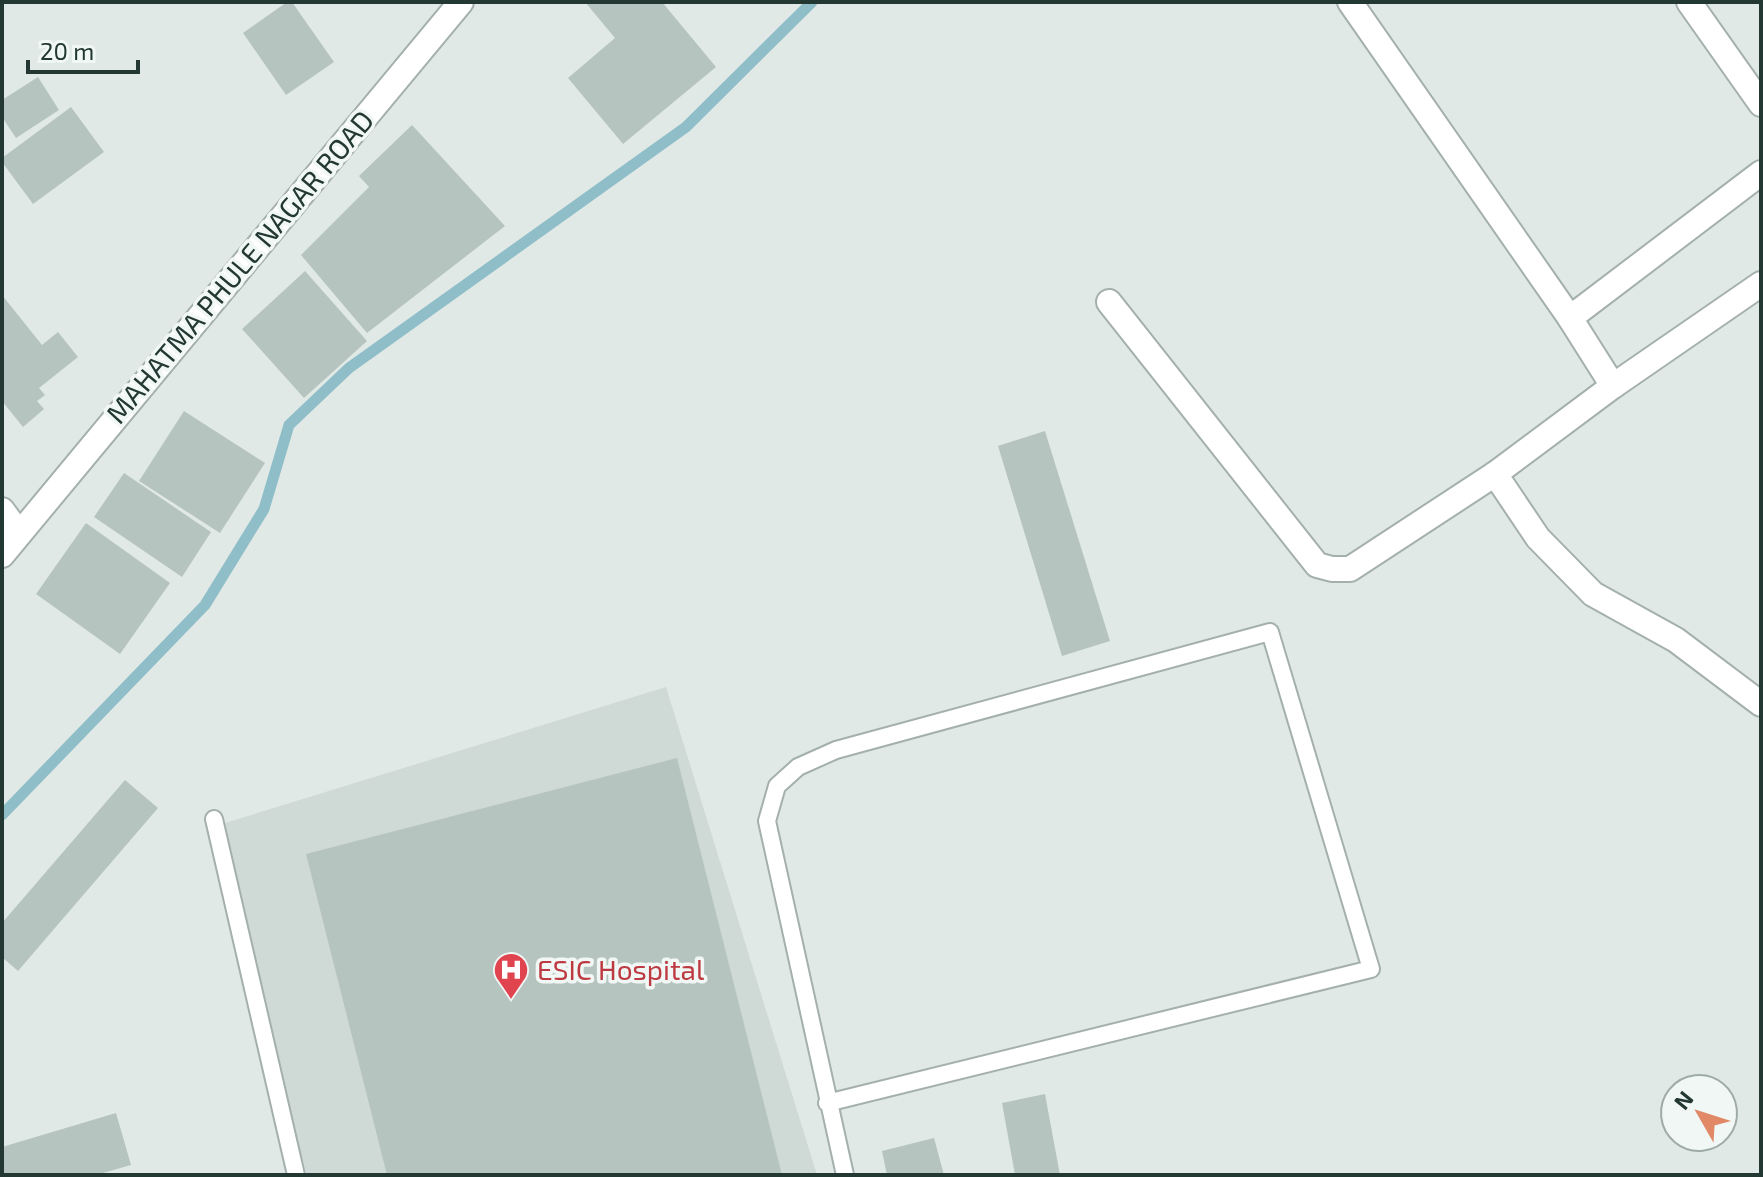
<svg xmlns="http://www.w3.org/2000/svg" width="1763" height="1177" viewBox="0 0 1763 1177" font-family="'Exo 2',sans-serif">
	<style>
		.built { fill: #cfd9d5 }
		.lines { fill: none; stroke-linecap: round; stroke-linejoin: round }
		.stream { stroke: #8fbec8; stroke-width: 11 }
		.building { fill: #b6c4bf }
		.service-casing { stroke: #a4b0ad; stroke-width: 20 }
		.minor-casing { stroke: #a4b0ad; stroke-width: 28 }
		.service { stroke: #fff; stroke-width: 16 }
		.minor { stroke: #fff; stroke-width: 24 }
		.labels { text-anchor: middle; stroke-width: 7; stroke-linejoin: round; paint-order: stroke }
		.street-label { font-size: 28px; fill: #233833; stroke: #f1f7f4 }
		.health-label { font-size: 28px; fill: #be3a42; stroke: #f1f7f4; text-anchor: start }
	</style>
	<rect width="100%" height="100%" fill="#e1e9e6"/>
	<polygon class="built" points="666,687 817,1175 307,1175 209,828"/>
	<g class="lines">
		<polyline class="stream" points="2,815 205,605 264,509 289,425 349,368 686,127 812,2"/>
	</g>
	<g class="building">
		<polygon points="287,2 292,2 334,62 286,95 243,33"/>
		<polygon points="585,2 662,2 716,67 623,144 568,78 615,38"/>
		<polygon points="38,77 59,110 16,138 2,117 2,100"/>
		<polygon points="71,107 104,152 33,204 2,162 2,158"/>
		<polygon points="412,125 505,226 367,333 301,255 369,187 359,176"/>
		<polygon points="305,271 367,341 304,398 242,329"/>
		<polygon points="2,295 42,345 58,332 78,357 39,388 45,395 37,401 44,409 23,427 2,401"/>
		<polygon points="184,411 265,463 220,533 139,481"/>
		<polygon points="1045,431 1110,641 1062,656 998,446"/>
		<polygon points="124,473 211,532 182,577 94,517"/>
		<polygon points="86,523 170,583 120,654 36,594"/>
		<polygon points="677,758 782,1175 387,1175 306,854"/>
		<polygon points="125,780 158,808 18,971 2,957 2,923"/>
		<polygon points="1045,1094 1060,1175 1015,1175 1002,1103"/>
		<polygon points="116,1113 131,1165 96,1175 2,1175 2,1147"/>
		<polygon points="934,1138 944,1175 887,1175 882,1151"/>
	</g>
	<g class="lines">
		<defs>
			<g id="service">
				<polyline points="214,819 296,1175"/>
				<polyline points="827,1103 1371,969 1270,632 836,750 798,767 777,786 767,821 845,1175"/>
			</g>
			<g id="minor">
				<polyline points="1350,2 1570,318 1761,173"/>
				<polyline points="1689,2 1761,104"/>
				<polyline points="1109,302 1317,565 1332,569 1350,569 1495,474 1613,386 1761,284"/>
				<polyline points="1570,318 1613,386"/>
				<polyline points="1495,474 1538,538 1593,594 1676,640 1761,704"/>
				<polyline points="2,510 19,533"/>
				<polyline points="2,555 461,2"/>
			</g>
		</defs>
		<use href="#service" class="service-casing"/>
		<use href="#minor" class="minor-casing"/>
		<use href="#service" class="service"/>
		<use href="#minor" class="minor"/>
	</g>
	<defs>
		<symbol id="hospital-pin" viewBox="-11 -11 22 30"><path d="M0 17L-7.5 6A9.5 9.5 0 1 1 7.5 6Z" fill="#e0444e" stroke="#f1f7f4"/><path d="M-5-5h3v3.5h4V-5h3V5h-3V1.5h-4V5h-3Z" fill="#fff"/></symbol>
	</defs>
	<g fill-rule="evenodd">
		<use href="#hospital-pin" x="491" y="950" width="40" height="54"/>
	</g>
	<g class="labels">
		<g class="street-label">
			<text transform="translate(240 267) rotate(-50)" y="10">MAHATMA PHULE NAGAR ROAD</text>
		</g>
		<g class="health-label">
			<text x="537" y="980">ESIC Hospital</text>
		</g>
	</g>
	<rect width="1763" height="1177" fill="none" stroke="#233833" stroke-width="8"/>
	<g transform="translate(1699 1113) rotate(309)"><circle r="38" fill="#f1f7f4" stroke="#9faba7" stroke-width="2"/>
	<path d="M0-6L14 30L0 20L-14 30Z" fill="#e18967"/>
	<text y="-12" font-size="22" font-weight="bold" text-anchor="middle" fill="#233833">N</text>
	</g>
	<path d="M28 60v12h110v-12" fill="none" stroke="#233833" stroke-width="4"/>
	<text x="40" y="60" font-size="24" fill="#233833" stroke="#f1f7f4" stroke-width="6" paint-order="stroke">20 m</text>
</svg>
